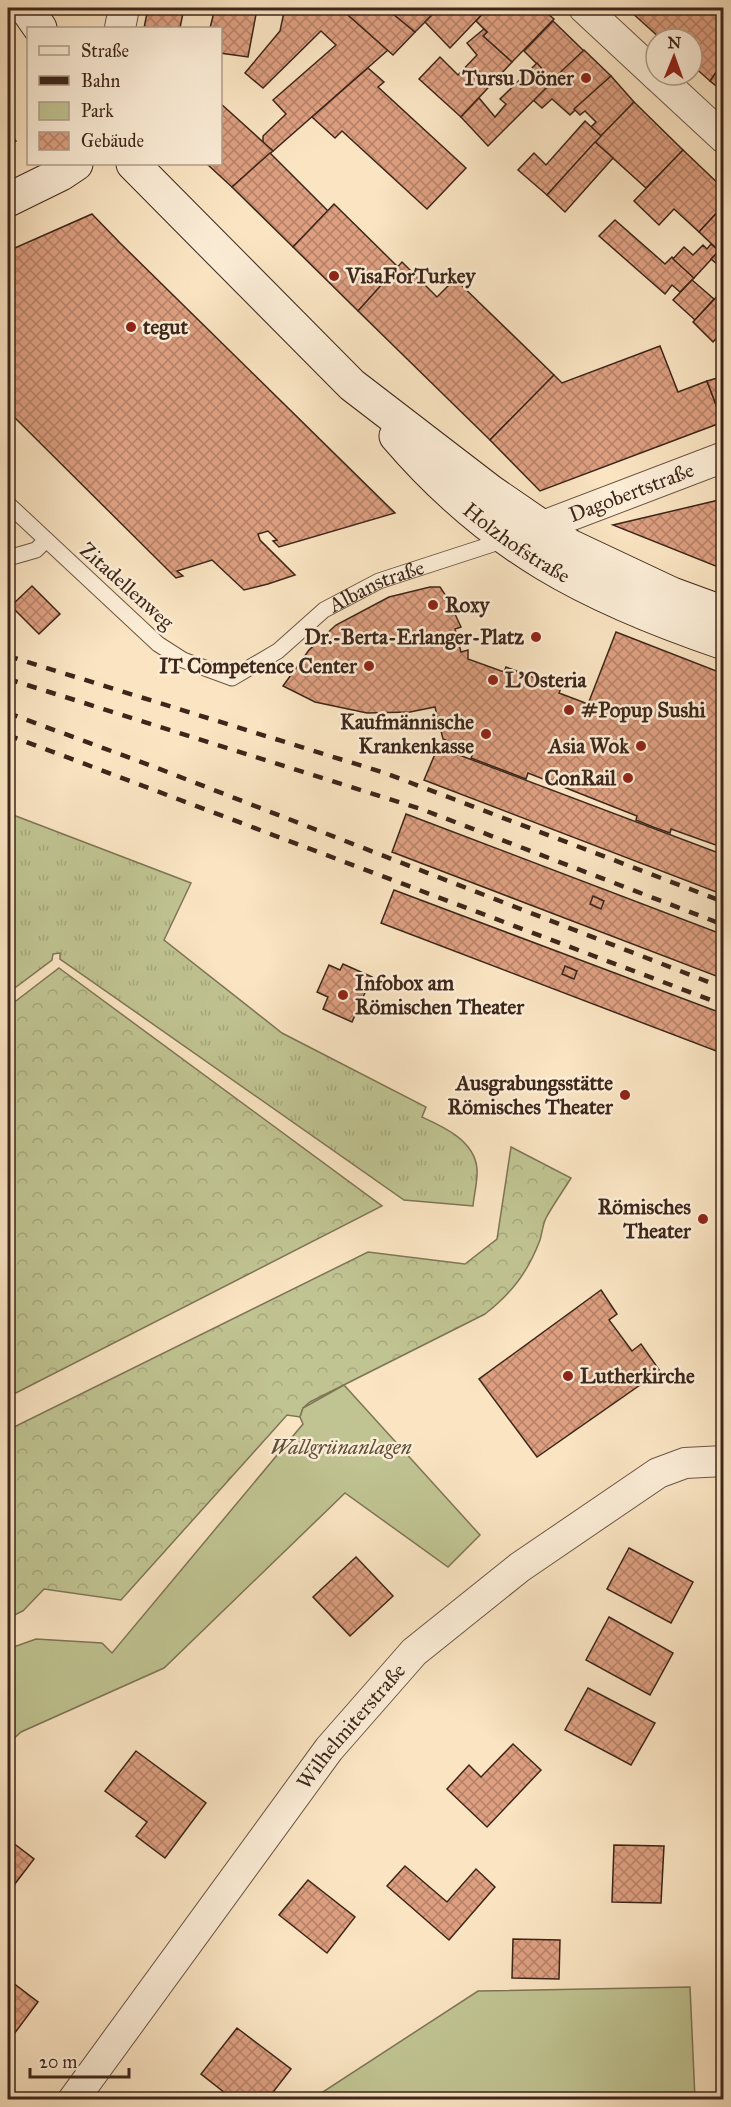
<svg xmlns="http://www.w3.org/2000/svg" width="731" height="2107" viewBox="0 0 731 2107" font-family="'IM FELL Great Primer',serif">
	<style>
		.grass { fill: url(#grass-tufts); stroke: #7e7556; stroke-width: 1.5 }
		.forest { fill: url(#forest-crowns); stroke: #7e7556; stroke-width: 1.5 }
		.green { fill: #c0c492; stroke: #7e7556; stroke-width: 1.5 }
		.building { fill: url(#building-cross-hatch); stroke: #3d261a; stroke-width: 1.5 }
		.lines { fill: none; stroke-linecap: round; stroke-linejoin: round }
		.lane-casing { stroke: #6c5644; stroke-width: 17 }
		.street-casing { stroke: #6c5644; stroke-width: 32 }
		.secondary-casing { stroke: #3d261a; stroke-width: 35 }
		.lane { stroke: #fcedd7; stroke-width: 15 }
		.street { stroke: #fcedd7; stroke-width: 30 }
		.secondary { stroke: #fcedd7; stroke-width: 33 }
		.rail { stroke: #3d261a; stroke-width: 4.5; stroke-dasharray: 10 10; stroke-linecap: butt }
		.poi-dot { fill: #8f2418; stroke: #fcedd7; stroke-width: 2 }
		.labels { text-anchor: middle; stroke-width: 5; stroke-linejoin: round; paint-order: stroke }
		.poi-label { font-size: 21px; font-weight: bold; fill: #3d261a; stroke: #fcedd7; text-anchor: end }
		.street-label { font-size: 21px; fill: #3d261a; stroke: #fcedd7 }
		.park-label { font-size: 21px; font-style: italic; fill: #5e4e38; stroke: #fcedd7 }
	</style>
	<defs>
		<pattern id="grass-tufts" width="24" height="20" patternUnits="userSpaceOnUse" patternTransform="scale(1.5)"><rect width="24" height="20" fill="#c0c492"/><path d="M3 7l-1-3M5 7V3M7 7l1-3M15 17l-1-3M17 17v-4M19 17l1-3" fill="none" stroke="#a6a87d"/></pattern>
		<pattern id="forest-crowns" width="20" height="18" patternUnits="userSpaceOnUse" patternTransform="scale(1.5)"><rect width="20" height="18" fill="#c0c492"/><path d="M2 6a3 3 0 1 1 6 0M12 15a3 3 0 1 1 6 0" fill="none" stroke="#a6a87d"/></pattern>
		<pattern id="building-cross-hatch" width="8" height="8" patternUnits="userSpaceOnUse" patternTransform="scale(1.5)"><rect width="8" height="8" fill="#dd9f80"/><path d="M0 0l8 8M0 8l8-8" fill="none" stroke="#b48168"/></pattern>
	</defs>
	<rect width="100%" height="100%" fill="#fae4c2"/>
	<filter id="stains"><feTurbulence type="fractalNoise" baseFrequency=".00333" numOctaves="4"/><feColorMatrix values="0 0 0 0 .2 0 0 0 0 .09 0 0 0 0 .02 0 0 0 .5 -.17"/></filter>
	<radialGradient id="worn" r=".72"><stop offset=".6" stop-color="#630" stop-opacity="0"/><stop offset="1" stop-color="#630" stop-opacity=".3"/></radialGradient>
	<path class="grass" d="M 8,813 L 191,883 L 164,940 L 282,1033 L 426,1107 L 422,1117 C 444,1127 475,1141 477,1169 C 478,1180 474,1194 473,1206 L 404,1200 L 60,959 L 60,953 L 53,954 L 52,960 L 8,993 Z"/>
	<g class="forest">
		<polygon points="59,968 382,1206 8,1397 8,1007"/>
		<path d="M 511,1147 L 571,1178 C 563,1191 553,1205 546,1218 C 543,1224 542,1233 540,1240 C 528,1272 511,1294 485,1314 L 310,1402 L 303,1408 L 300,1417 L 287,1415 L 121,1600 L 44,1589 L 23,1611 L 8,1618 L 8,1430 L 368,1252 L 465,1264 L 497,1239 Z"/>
	</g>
	<g class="green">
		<polygon points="344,1385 480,1535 448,1567 345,1493 164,1668 21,1732 8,1744 8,1649 36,1639 102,1643 112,1653 303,1424 300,1417 303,1408"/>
		<polygon points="690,1987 695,2099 312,2099 478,1991"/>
	</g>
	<g class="building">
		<polygon points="148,8 184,8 180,28 144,28"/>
		<polygon points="215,8 257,9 248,57 220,53 220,28 210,28"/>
		<polygon points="279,8 340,8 388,50 273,151 263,143 263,136 286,114 273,100 336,45 321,31 263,88 245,73 280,31 284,12 276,11"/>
		<polygon points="340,8 386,8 415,32 393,55"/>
		<polygon points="398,8 433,8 436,11 415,32 392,13"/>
		<polygon points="439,8 488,8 450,48 425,22"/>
		<polygon points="488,8 541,8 554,19 512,62 483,36 487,32 476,21"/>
		<polygon points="632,8 724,8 724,61 710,81 692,65 692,39 661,39 630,11"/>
		<polygon points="553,21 584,51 550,84 540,75 544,71 524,51"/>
		<polygon points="484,29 487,32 483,36 512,62 461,117 419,79 440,57 458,75 477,55 467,43"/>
		<polygon points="584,50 611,76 570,115 552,99 542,108 532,99"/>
		<polygon points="724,61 724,92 710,81"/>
		<polygon points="537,63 544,71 540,75 550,84 488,146 461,117 479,98 495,117 506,104 500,99"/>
		<polygon points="368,68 384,82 378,87 466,168 427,209 342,131 335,138 312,117"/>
		<polygon points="611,76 634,102 601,136 591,127 596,122 585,111 580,115 574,109"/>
		<polygon points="634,102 683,150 646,188 595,142"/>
		<polygon points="220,103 273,151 232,187 207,164 220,164"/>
		<polygon points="585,121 601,136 547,195 518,170 534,153 546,165"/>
		<polygon points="8,130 16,141 8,147"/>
		<polygon points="595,142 613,158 565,212 547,195"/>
		<polygon points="683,150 724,189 724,205 699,232 674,209 659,225 634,201"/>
		<polygon points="270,153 328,211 293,247 232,187"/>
		<polygon points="334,204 398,267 358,311 293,247"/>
		<polygon points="724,205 724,246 719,251 699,232"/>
		<polygon points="92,214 120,243 395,513 279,547 273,541 277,540 268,531 258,534 260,540 295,575 268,584 244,590 212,560 177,571 183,576 176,578 8,411 8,251"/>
		<polygon points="615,220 665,264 672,257 694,278 680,292 672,285 665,294 599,236"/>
		<polygon points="711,244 719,251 694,278 673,259 684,247 693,255 703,245 707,249"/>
		<polygon points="724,246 724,270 711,259"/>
		<polygon points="402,262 437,297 455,279 554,375 490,440 358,311"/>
		<polygon points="692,280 714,299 695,320 673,300"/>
		<polygon points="724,289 724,330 713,342 693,322"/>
		<polygon points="660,346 678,392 707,381 723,422 540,491 490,440 554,375 562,383"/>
		<polygon points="724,376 724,417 721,418 707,381"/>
		<polygon points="719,500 720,505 724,504 723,569 613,525"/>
		<polygon points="32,586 60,614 39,634 11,606"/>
		<polygon points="430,587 440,587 448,599 461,627 455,629 461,652 468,650 468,659 504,672 506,667 561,688 559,693 588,704 616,632 724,674 724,848 671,829 670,833 653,827 636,820 637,816 528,773 526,779 471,758 474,752 443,739 435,707 410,712 367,713 315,702 283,686 309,650 336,625 389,597"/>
		<polygon points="438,747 724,855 724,895 424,780"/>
		<polygon points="406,814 724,935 724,979 392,852"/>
		<polygon points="394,890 724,1014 724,1054 381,923"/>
		<polygon points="593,896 604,901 601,909 590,904"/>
		<polygon points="343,964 372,977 352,1022 323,1009 328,997 317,992 329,965 340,970"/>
		<polygon points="565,966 577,971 574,979 562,974"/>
		<polygon points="601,1290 617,1314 609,1320 632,1351 641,1344 660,1371 537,1457 479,1379"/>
		<polygon points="629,1548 693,1582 671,1623 607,1589"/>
		<polygon points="356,1557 393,1596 350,1636 313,1597"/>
		<polygon points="609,1617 673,1653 650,1695 586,1660"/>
		<polygon points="588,1688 655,1723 631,1765 565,1730"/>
		<polygon points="513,1744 541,1770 487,1827 447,1789 469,1765 481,1777"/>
		<polygon points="136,1751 206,1803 165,1858 136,1836 147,1822 105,1791"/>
		<polygon points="8,1839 34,1859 8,1893"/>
		<polygon points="614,1845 664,1846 661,1903 612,1902"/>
		<polygon points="405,1866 447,1902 476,1869 495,1887 449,1940 387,1886"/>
		<polygon points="308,1880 355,1917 327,1953 279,1915"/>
		<polygon points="513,1939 560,1940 559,1979 512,1978"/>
		<polygon points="8,1979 38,2002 8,2042"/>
		<polygon points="237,2028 291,2069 267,2100 234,2100 201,2074"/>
	</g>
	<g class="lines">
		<defs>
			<g id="lane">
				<path id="s1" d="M 8,504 L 158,644 L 183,660 L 232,678 L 278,651 L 324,610 L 379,581 L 505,540"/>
				<polyline points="8,558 36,550 46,540"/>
			</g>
			<g id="street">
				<polyline points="584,8 656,75"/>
				<polyline points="120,28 124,8"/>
				<polyline points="656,75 724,138"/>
				<path id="s2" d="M 522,534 L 724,457"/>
				<path id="s3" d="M 73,2100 L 329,1749 L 414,1652 L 520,1567 L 658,1473 L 685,1463 L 724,1461"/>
			</g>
			<g id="secondary">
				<polyline points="26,8 40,28"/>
				<polyline points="133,164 352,385 490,491 570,546 672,594 724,613"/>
				<polyline points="8,200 61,174 76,164"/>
				<path id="s4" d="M 396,436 C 491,547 588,597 724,643"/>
			</g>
		</defs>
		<use href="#lane" class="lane-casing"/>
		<use href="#street" class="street-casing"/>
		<use href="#secondary" class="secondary-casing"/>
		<use href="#lane" class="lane"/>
		<use href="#street" class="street"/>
		<use href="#secondary" class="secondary"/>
		<g class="rail">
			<polyline points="8,656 385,773 724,902"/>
			<polyline points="8,679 421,809 724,925"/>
			<polyline points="8,713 152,766 724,988"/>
			<polyline points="8,735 724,1005"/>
		</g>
	</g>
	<g class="poi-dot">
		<circle cx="586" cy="78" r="6"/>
		<circle cx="334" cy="276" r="6"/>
		<circle cx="131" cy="327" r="6"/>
		<circle cx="433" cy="605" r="6"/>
		<circle cx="536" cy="637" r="6"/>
		<circle cx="369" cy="666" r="6"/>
		<circle cx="493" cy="680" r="6"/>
		<circle cx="569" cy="710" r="6"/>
		<circle cx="486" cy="734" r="6"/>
		<circle cx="641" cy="746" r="6"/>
		<circle cx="628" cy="778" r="6"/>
		<circle cx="343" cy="995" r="6"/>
		<circle cx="625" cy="1095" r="6"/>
		<circle cx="703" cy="1219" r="6"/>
		<circle cx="568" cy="1376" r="6"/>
	</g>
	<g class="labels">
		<g class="poi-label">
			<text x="574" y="85">Tursu Döner</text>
			<text x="346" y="283" text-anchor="start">VisaForTurkey</text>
			<text x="143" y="334" text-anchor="start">tegut</text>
			<text x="445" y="612" text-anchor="start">Roxy</text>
			<text x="524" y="644">Dr.-Berta-Erlanger-Platz</text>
			<text x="357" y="673">IT Competence Center</text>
			<text x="505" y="687" text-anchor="start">L'Osteria</text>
			<text x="581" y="717" text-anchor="start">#Popup Sushi</text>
			<text x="474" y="729">Kaufmännische<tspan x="474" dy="24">Krankenkasse</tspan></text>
			<text x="629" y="753">Asia Wok</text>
			<text x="616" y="785">ConRail</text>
			<text x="355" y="990" text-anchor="start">Infobox am<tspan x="355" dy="24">Römischen Theater</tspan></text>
			<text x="613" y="1090">Ausgrabungsstätte<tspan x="613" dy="24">Römisches Theater</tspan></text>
			<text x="691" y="1214">Römisches<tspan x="691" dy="24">Theater</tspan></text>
			<text x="580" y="1383" text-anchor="start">Lutherkirche</text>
		</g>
		<g class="street-label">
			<text dy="7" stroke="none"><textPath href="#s2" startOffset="117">Dagobertstraße</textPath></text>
			<text dy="7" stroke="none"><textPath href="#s4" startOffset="162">Holzhofstraße</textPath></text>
			<text transform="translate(127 586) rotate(42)" y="7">Zitadellenweg</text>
			<text dy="7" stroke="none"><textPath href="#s1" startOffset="460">Albanstraße</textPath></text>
			<text dy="7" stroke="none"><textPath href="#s3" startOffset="466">Wilhelmiterstraße</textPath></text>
		</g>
		<g class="park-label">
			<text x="341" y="1454">Wallgrünanlagen</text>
		</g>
	</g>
	<rect width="731" height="2107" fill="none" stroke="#fae4c2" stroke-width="30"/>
	<rect x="9" y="9" width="713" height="2089" fill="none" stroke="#3d261a" stroke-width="3"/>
	<rect x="15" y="15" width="701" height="2077" fill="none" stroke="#3d261a" stroke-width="1.5"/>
	<rect x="27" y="27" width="195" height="138" fill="#fcedd7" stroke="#b09d8b" stroke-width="1.5"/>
	<rect x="39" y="46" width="30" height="9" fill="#fcedd7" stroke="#b09d8b" stroke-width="1.5"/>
	<text x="81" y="57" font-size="18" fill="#3d261a">Straße</text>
	<rect x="39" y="76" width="30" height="9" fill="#3d261a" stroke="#b09d8b" stroke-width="1.5"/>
	<text x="81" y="87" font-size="18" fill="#3d261a">Bahn</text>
	<rect x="39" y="102" width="30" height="18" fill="#c0c492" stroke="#b09d8b" stroke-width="1.5"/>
	<text x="81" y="117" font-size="18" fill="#3d261a">Park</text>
	<rect x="39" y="132" width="30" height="18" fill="url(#building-cross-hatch)" stroke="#b09d8b" stroke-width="1.5"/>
	<text x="81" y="147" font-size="18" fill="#3d261a">Gebäude</text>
	<g transform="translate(674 57) rotate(1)"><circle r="28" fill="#fcedd7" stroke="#b09d8b" stroke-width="1.5"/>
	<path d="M0-4.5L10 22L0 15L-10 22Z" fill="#8f2418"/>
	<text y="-9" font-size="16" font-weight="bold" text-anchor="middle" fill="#3d261a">N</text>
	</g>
	<path d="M30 2068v9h99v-9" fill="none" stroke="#3d261a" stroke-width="3"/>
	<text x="39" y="2068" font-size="18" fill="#3d261a" stroke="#fcedd7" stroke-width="4.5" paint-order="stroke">20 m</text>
	<rect width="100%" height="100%" filter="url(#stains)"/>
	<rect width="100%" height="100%" fill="url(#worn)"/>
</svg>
